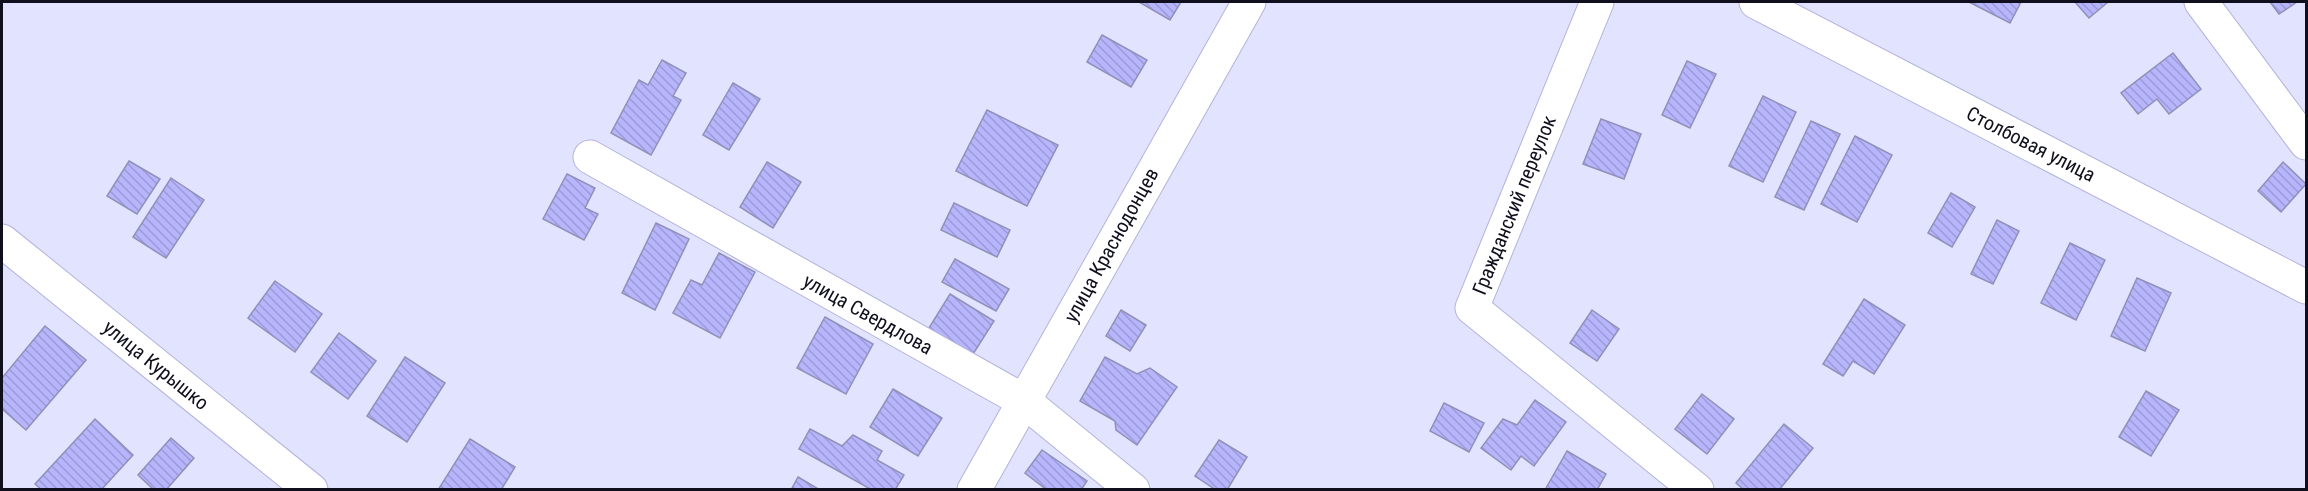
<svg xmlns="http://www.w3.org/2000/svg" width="2308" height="491" viewBox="0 0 2308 491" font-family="'Roboto Condensed',sans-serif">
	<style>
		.building { fill: url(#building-back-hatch); stroke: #9090b8; stroke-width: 1.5 }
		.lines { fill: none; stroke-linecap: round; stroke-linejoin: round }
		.minor-casing { stroke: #b3b3dd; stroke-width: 35 }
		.minor { stroke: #fff; stroke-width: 33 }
		.labels { text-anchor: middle; stroke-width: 4.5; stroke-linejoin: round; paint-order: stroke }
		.street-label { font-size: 20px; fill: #0f0f1d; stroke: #fff }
	</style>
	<defs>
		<pattern id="building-back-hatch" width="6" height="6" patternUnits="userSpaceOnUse" patternTransform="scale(1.5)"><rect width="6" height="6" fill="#b7b5fc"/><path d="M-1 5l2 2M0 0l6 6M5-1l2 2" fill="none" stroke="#9c9ad8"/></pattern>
	</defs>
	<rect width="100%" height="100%" fill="#e2e3fe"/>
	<g class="building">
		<polygon points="1139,2 1181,2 1170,20"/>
		<polygon points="1969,2 2021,2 2010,23"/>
		<polygon points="2075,2 2108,2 2089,18"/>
		<polygon points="2270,2 2297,2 2279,14"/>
		<polygon points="1102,35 1147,60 1131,87 1087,62"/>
		<polygon points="2173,53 2201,89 2169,114 2157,99 2138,114 2121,93"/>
		<polygon points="662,60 686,73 673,96 681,100 651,155 611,133 639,80 648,85"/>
		<polygon points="1687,61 1716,74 1690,128 1662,115"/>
		<polygon points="733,83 760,99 729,150 703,135"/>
		<polygon points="1763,96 1796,112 1763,182 1729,166"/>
		<polygon points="987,110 1058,145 1027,206 956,171"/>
		<polygon points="1601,119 1641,134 1624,179 1583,164"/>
		<polygon points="1811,121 1840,134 1804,210 1775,197"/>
		<polygon points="1855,136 1892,155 1857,222 1821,204"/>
		<polygon points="129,161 160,179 137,214 107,196"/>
		<polygon points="767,162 801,182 773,228 740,207"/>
		<polygon points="2283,162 2306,184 2281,212 2258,191"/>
		<polygon points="567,174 595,188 585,208 598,214 584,240 543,219"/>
		<polygon points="171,178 204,200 166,258 133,237"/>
		<polygon points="1951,193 1975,207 1952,247 1928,233"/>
		<polygon points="954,203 1010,230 997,257 941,230"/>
		<polygon points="1997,220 2019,231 1993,284 1971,274"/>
		<polygon points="656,223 689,239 655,310 622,293"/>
		<polygon points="2070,243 2105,260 2076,320 2041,303"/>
		<polygon points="719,253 755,272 720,338 673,313 691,280 702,285"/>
		<polygon points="955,259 1009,289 996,311 942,282"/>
		<polygon points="2137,278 2171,293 2145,351 2111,336"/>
		<polygon points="275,281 322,314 295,352 248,318"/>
		<polygon points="950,294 994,321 968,362 924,336"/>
		<polygon points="1864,299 1905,325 1874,374 1853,361 1843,376 1823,364"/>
		<polygon points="1121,310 1146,325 1130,351 1106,336"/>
		<polygon points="1592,310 1619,329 1597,361 1570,343"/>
		<polygon points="825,317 873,344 846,394 797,368"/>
		<polygon points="45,326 86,360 26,430 2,409 2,378"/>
		<polygon points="339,333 376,361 348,399 311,372"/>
		<polygon points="405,357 445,383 407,442 367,416"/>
		<polygon points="1105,357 1137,374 1150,368 1177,387 1137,445 1116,430 1115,421 1080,401"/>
		<polygon points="893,389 942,418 918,456 870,427"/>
		<polygon points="2146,391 2179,410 2151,456 2119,437"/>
		<polygon points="1702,394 1734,419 1707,454 1675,429"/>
		<polygon points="1535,400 1566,422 1534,466 1521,456 1511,470 1481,448 1503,419 1517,425"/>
		<polygon points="1444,403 1484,423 1469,452 1430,431"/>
		<polygon points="95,419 133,455 101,490 42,490 35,484"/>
		<polygon points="1784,424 1813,448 1779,490 1744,490 1736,483"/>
		<polygon points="810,429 842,446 853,435 882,451 877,460 904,475 895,490 872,490 799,449"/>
		<polygon points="171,438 194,458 166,490 154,490 138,475"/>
		<polygon points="470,439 515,467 501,490 438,490"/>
		<polygon points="1219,440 1247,457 1227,490 1216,490 1195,476"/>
		<polygon points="1042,450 1087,481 1081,490 1047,490 1025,473"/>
		<polygon points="1567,451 1606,474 1597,490 1545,490"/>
		<polygon points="798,477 820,490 791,490"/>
	</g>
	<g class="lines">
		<defs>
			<g id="minor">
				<polyline points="1597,2 1472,308 1697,490"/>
				<polyline points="1756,2 2306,287"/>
				<polyline points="2201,2 2306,143"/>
				<polyline points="590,157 1024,401 1133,490"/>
				<polyline points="2,241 311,490"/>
				<polyline points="974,490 1249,2"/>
			</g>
		</defs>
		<use href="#minor" class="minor-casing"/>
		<use href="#minor" class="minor"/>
	</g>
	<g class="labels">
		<g class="street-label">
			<text transform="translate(2031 144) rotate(27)" y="7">Столбовая улица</text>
			<text transform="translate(1514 205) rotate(-68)" y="7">Гражданский переулок</text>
			<text transform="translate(1111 245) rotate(-61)" y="7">улица Краснодонцев</text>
			<text transform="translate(868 314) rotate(29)" y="7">улица Свердлова</text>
			<text transform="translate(156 365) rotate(39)" y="7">улица Курышко</text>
		</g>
	</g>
	<rect width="2308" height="491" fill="none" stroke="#0f0f1d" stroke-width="6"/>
</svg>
